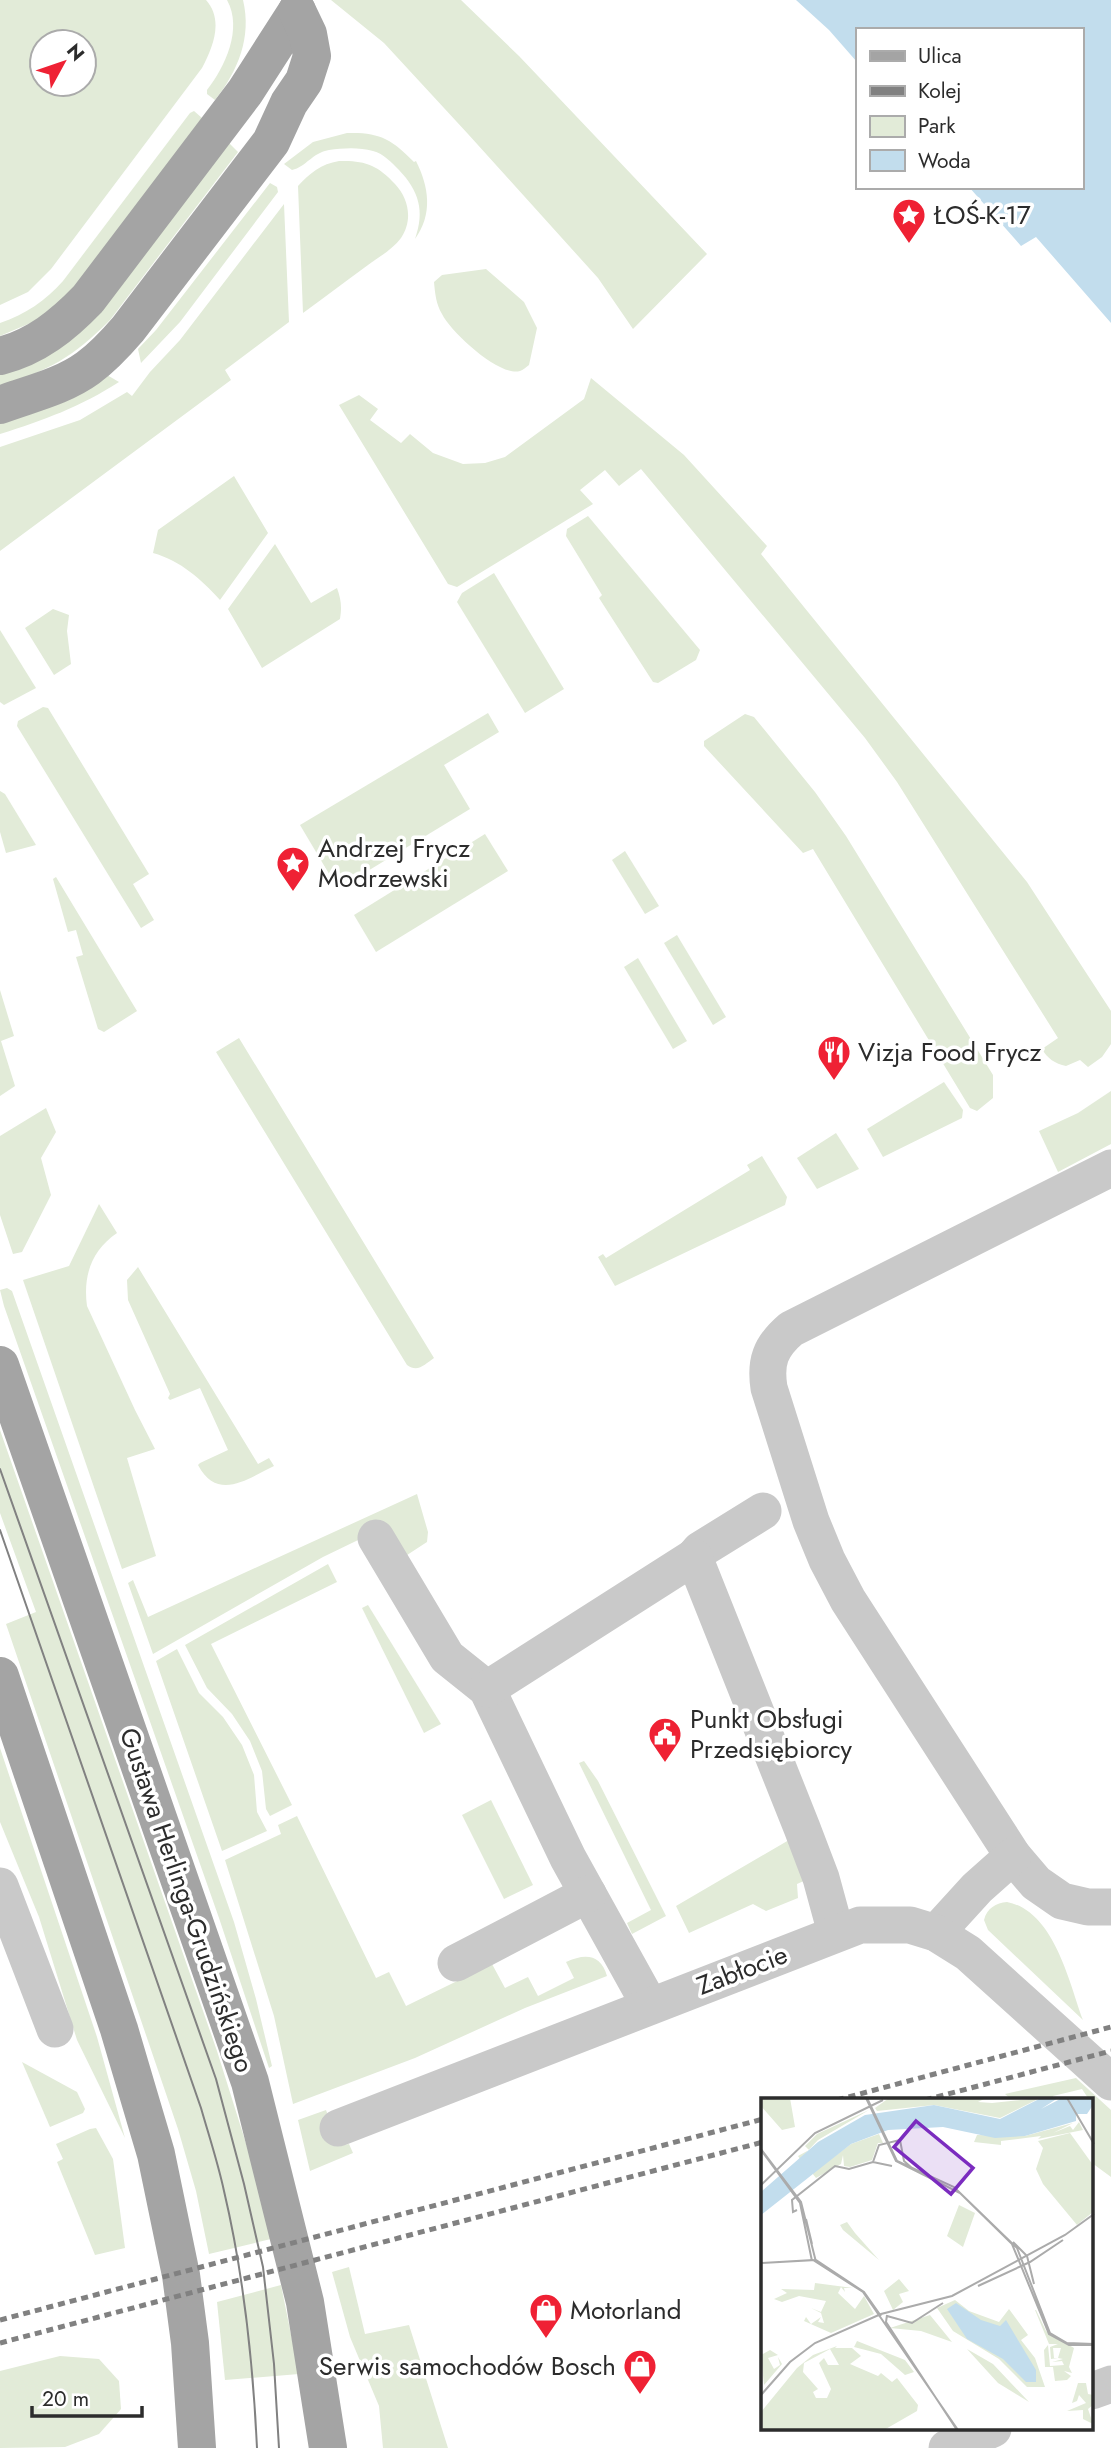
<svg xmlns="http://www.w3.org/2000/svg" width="1111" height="2448" viewBox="0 0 1111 2448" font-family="Jost,sans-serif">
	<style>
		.green { fill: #e2ebd8; fill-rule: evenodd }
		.water { fill: #c2dded }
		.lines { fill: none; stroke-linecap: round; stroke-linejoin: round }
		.minor { stroke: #c9c9c9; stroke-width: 37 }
		.primary { stroke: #a4a4a4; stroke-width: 38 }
		.tram { stroke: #818181; stroke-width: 2 }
		.rail { stroke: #818181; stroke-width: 5; stroke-dasharray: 7 5; stroke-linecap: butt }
		.labels { text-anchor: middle; stroke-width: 7; stroke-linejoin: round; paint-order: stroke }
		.poi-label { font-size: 26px; fill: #2c2c2c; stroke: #fff; text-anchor: start }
		.street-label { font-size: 26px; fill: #2c2c2c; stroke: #fff }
		.inset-road { fill: none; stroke: #ababab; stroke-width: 2 }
		.view { fill: #7b2cbf; fill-opacity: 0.15; stroke: #7b2cbf; stroke-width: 3.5 }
		.inset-edge { fill: none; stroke: #2c2c2c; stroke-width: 3.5 }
	</style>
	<rect width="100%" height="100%" fill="#fff"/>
	<g class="green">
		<path d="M 0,0 L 206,0 C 224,20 213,47 202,68 L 51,269 L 28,292 L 0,305 ZM 42,42 L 84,42 L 84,84 L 42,84 Z"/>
		<path d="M 227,0 L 243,0 C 252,37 238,71 215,100 L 207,94 L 207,90 C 225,67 243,29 227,0 Z"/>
		<polygon points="331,0 461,0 519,56 707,254 633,329 598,278 468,134 384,43"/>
		<path d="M 194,111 L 202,118 L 75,288 L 40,319 L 0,336 L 0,323 C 26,314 45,301 63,281 L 190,113 Z"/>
		<path d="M 347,133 C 379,132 392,139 414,162 L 416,161 C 429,187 433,214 415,239 C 425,211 419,191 399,170 C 391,162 384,154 373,151 C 359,147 343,148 329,150 C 312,153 306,167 292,170 L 284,164 L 313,142 Z"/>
		<path d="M 227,141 L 238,152 L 110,320 C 73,357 50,370 0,386 L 0,370 Z"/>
		<path d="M 339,161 C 364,160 378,165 395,184 C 409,199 413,220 401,238 C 393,249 379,257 368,265 C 346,281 325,297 303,313 L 298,186 C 310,173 321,164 339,161 Z"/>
		<polygon points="270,183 277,187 278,192 180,322 141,363 138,349 156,330"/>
		<polygon points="284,204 289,322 225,370 231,380 0,551 0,447 80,420 127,392 132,396 150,372 180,340"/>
		<path d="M 486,269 L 524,302 L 537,328 L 529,365 C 526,367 523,370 520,371 C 499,377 451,332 442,314 C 436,304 435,293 434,282 L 442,275 Z"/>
		<path d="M 107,375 L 119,382 C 80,407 44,420 0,434 L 0,421 Z"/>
		<path d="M 591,378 L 684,455 L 767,546 L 761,554 L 1027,882 L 1111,1011 L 1111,1044 L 1102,1057 L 1088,1067 L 1080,1060 L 1066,1066 C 1055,1064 1047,1058 1042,1049 L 1058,1038 L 897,782 L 865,738 L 641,469 L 619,486 L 605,470 L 580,490 L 593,504 L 457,587 L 448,584 L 339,405 L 359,395 L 378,409 L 370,420 L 401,443 L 410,434 L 433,453 L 463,464 L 485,463 L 505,457 L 584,399 Z"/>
		<path d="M 234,476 L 268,533 L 220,600 C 201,579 181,561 153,553 L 158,530 Z"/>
		<polygon points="588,516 700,650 696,660 658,683 653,682 599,598 602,595 566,536 567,529"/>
		<path d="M 275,544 L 311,603 L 337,588 C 341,599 342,607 340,619 L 262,668 L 228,609 Z"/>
		<polygon points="494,573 564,689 525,713 457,602 462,593"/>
		<polygon points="53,609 69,615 67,631 71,664 54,675 25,628"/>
		<polygon points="0,630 36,688 4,705 0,702"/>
		<polygon points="43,707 48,708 149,874 133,884 154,920 141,928 17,726 18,721"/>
		<polygon points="488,713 499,732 444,765 470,809 338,889 300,825"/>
		<polygon points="745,714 754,717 815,792 846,836 993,1075 993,1098 977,1111 970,1108 813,849 803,853 704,746 704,741"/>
		<polygon points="0,791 5,794 36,845 6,853 0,832"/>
		<polygon points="485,834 508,871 376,952 354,915"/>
		<polygon points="625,851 659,906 645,914 612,860"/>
		<polygon points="56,877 137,1011 104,1032 98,1029 76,957 83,955 76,930 68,932 53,879"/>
		<polygon points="677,935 726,1017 713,1025 664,943"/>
		<polygon points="638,958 687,1041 673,1049 624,967"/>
		<polygon points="0,990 14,1036 1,1041 15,1086 0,1096"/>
		<path d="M 239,1038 L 434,1358 C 425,1364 418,1373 407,1365 L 216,1052 Z"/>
		<polygon points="944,1082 963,1110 962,1118 883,1157 867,1129"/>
		<polygon points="1111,1091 1111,1144 1058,1172 1039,1131 1078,1113"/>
		<polygon points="46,1108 56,1132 41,1158 51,1195 22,1252 13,1254 0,1215 0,1136"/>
		<polygon points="836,1133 859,1169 817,1189 797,1158"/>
		<polygon points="762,1156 787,1197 785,1205 615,1286 598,1257 603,1254 606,1258 750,1170 747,1165"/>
		<path d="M 99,1204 L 117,1233 C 91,1251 83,1276 87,1306 L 135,1410 L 155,1449 L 127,1458 L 156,1556 L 122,1569 L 23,1280 L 69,1266 Z"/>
		<path d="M 138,1267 L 258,1464 L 269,1458 L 274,1466 C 247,1479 218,1502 198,1465 L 200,1463 L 228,1450 L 200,1388 L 170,1400 L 168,1398 L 170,1394 L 128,1300 L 127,1280 Z"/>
		<polygon points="7,1288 12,1291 234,1922 256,1999 272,2066 269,2068 219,1918 4,1306 0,1290"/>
		<polygon points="0,1430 217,2051 249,2153 271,2239 209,2254 196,2191 178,2129 6,1624 36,1612 0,1513"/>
		<polygon points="417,1494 428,1532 427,1542 404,1557 385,1527 323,1557 153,1654 128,1583 133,1580 148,1617"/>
		<polygon points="328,1564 337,1582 211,1644 292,1805 270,1816 266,1809 262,1771 250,1741 232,1714 207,1688 185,1645"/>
		<polygon points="368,1605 441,1724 424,1733 362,1608"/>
		<polygon points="177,1649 199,1693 223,1717 242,1745 254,1775 257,1812 267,1831 222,1851 156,1661"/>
		<polygon points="0,1748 97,2037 125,2138 77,2040 39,1917 0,1822"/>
		<polygon points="584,1761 598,1781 666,1916 632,1934 627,1923 651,1910 579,1763"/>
		<polygon points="491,1800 533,1885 504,1899 462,1815"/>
		<path d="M 297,1816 L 376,1978 L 389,1972 L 406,2006 L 492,1964 L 505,1988 L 528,1977 L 538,1996 L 574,1978 L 566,1962 C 585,1953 601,1954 607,1976 L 525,2008 L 415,2058 L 293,2104 L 274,2016 L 225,1860 L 281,1834 L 278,1825 Z"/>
		<polygon points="789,1840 806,1880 797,1884 798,1898 766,1911 753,1904 689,1933 676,1906"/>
		<path d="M 1007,1902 C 1054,1911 1069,1982 1083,2020 L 988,1930 L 984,1920 C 987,1908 996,1903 1007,1902 Z"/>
		<polygon points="22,2062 77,2092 85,2109 83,2113 50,2127"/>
		<polygon points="1076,2078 1111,2110 1111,2177 1092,2163 1092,2100 1082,2100 1088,2098 1082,2089 1053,2096 1054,2100 1012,2100 1005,2094"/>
		<polygon points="326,2110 339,2146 349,2144 353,2153 310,2171 298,2120"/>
		<polygon points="96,2128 113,2159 125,2248 95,2255 57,2162 63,2159 56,2144 90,2129"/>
		<polygon points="349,2267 365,2334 409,2325 448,2448 383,2448 379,2406 350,2337 332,2272"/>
		<polygon points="281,2285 299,2374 225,2380 217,2302"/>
		<polygon points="60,2356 99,2359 119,2381 121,2409 99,2434 65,2447 0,2448 0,2371"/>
	</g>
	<polygon class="water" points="796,0 1111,0 1111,323 1036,237 1021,246 969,187 1081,187 1081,30 857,30 857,62 829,30"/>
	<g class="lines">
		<g class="minor">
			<path d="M 1111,1168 L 791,1329 C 770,1347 765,1362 769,1388 L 811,1521 L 827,1560 L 848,1600 L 1013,1856 L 1036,1883 L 1062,1901 L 1088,1907 L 1111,1907"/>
			<polyline points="376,1538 447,1657 487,1689 568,1858 650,2006"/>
			<polyline points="694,1557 700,1550 763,1511"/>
			<polyline points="487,1689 694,1557 802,1828 821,1878 836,1933"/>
			<polyline points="0,1886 55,2029"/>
			<polyline points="936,1933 977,1888 1013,1856"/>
			<polyline points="456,1963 588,1894"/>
			<polyline points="338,2128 860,1925 910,1925 936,1933 968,1953 1111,2082"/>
			<polyline points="1092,2391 1111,2384"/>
			<polyline points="947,2448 993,2429"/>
		</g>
		<g class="primary">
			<path d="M 0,356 C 36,347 63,325 88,299 L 245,92 L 297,11"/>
			<path d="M 0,405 C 29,394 62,387 88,368 C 103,357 116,343 128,329 L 271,142 L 289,103 L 304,81 L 312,56 L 308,34 L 297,11"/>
			<polyline points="0,1365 250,2082 305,2302 328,2448"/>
			<polyline points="0,1676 119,2029 156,2154 181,2275 190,2343 197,2448"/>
		</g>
		<g class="tram">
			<polyline points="0,1469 216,2079 244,2184 263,2267 274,2364 279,2448"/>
			<path d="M 0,1530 L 201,2108 C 209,2136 218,2163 224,2191 C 244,2276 253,2362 257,2448"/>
		</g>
		<g class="rail">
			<polyline points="837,2100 1111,2027"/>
			<polyline points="925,2100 1111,2051"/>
			<polyline points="0,2320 763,2119"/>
			<polyline points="0,2343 763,2142"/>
		</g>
	</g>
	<defs>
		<symbol id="sight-pin" viewBox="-11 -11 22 30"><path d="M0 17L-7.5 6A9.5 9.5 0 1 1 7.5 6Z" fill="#ef2134" stroke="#fff"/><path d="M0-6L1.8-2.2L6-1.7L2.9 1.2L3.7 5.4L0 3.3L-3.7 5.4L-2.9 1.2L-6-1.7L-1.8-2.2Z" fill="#fff"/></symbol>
		<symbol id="restaurant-pin" viewBox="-11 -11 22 30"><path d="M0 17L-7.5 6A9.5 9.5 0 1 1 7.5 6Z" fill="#ef2134" stroke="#fff"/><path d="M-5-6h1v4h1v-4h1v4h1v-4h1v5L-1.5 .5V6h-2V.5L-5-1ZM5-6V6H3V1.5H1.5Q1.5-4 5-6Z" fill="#fff"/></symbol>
		<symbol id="civic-pin" viewBox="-11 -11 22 30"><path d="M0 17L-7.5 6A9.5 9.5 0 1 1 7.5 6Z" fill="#ef2134" stroke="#fff"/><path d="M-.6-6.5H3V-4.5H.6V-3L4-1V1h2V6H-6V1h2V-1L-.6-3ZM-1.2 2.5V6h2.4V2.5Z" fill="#fff"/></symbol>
		<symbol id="shop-pin" viewBox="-11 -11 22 30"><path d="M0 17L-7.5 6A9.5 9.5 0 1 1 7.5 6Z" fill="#ef2134" stroke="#fff"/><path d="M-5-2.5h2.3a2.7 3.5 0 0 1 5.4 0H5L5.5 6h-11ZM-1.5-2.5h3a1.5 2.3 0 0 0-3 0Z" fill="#fff"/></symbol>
	</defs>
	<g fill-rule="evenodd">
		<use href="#sight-pin" x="890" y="196" width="38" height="52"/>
		<use href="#sight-pin" x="274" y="844" width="38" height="52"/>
		<use href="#restaurant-pin" x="815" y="1033" width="38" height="52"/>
		<use href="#civic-pin" x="646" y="1715" width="38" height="52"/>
		<use href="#shop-pin" x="527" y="2291" width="38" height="52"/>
		<use href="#shop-pin" x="621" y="2347" width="38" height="52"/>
	</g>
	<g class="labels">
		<g class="poi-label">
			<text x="934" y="224">ŁOŚ-K-17</text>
			<text x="318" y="857">Andrzej Frycz<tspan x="318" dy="30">Modrzewski</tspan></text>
			<text x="858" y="1061">Vizja Food Frycz</text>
			<text x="690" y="1728">Punkt Obsługi<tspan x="690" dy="30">Przedsiębiorcy</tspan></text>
			<text x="570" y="2319">Motorland</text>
			<text x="616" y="2375" text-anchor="end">Serwis samochodów Bosch</text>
		</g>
		<g class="street-label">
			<text transform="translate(187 1900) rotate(71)" y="9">Gustawa Herlinga-Grudzińskiego</text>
			<text transform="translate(742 1970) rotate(-21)" y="9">Zabłocie</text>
		</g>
	</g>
	<g transform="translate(761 2098)">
		<rect width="332" height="332" fill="#fff"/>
		<path d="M 0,0 L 29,0 L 34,29 L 21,32 L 0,8 ZM 128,0 L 225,0 L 217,4 L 231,5 L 279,0 L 239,20 L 173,7 L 116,13 L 114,10 ZM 108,12 L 57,42 L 39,61 L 37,58 L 48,52 L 44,48 L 56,36 ZM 318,24 L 322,32 L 277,41 L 280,38 L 240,43 L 240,47 L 213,44 L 216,37 L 264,38 L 312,25 L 292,35 L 309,28 L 312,32 ZM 309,35 L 332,67 L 332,114 L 316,127 L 282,86 L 275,71 L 282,50 L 277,43 ZM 118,36 L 122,45 L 117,45 L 111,62 L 89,69 L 83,68 L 82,57 L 80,66 L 55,80 L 51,75 L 90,46 ZM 198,107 L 214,115 L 202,149 L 186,138 ZM 86,124 L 94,135 L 118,162 L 82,132 L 79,127 ZM 138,181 L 148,193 L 138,196 L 142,204 L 132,212 L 123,193 ZM 54,185 L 92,190 L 83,190 L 84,194 L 80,189 L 77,195 L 94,211 L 103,198 L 113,216 L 70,235 L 43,223 L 45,219 L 50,226 L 60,219 L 57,224 L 63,225 L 60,215 L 50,210 L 60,214 L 65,203 L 38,198 L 21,204 L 13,201 L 26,195 L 20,191 L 53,192 ZM 194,202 L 208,213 L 238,224 L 248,211 L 267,237 L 260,242 L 274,260 L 284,289 L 266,289 L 238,261 L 192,233 L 176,210 ZM 274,212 L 275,212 L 285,233 L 313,250 L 308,269 L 311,275 L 303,273 L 310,278 L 306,282 L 294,283 L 292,269 L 284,269 L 283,252 L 287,247 L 289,268 L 303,267 L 301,263 L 291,264 L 302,261 L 297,260 L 300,250 L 292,250 L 293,260 L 297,260 L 290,261 L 289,249 L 297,246 L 288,246 ZM 169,217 L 191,244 L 160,233 L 129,230 ZM 96,243 L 144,262 L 153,274 L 144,277 L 120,256 L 93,249 ZM 76,248 L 74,250 L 91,250 L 100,258 L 89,266 L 117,278 L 120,275 L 131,284 L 136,280 L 157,307 L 156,313 L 123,332 L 0,332 L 0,314 L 36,270 L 52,257 ZM 69,251 L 78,267 L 67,267 L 63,260 L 58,265 L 70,291 L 66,300 L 55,300 L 52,294 L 57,291 L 42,274 L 43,265 ZM 206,251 L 232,266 L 268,304 L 237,285 ZM 9,252 L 17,257 L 7,260 L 13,271 L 19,267 L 17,259 L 21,266 L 3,287 L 0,257 ZM 317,285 L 325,285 L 327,296 L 332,297 L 332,307 L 327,311 L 332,326 L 322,321 L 322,312 L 306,313 L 325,305 L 318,297 L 316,303 L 311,305 Z" fill="#e2ebd8" fill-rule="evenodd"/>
		<path d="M 280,0 L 297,0 L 280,11 L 301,0 L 332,0 L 332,7 L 326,16 L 315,16 L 315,23 L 264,38 L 234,40 L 182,29 L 127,32 L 90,46 L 0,117 L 0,94 L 57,44 L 104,17 L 173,7 L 239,21 ZM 195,205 L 220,222 L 239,228 L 245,222 L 275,272 L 275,284 L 265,284 L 242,261 L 206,241 L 186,211 Z" fill="#c2dded"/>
		<path class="inset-road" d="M 105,0 L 135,63 L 199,95 L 251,146 L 288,236 L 308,247 L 333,247M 106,0 L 136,63 L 193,89 L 256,150 L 289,235 L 306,245 L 333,246M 306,0 L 333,46M 139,42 L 143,63 L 151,70M 0,51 L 40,104 L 55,164M 0,52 L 39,105 L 51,163M 112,64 L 118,47 L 139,42M 0,87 L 54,35 L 122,2M 36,112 L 32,114 L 31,102 L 74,68 L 88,71 L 112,64 L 131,68M 45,121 L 51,146M 252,144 L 266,158 L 273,186M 0,165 L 55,162 L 103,194 L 120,218M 0,165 L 52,162 L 102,194 L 197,332M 217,188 L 269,164 L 302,142M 126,217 L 125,224 L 196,332M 126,218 L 151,225 L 182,205M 0,297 L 29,264 L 54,245 L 120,216 L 191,198 L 304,137 L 333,116"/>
		<path class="view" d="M 155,23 L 212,70 L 190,96 L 133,49 Z"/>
		<rect width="332" height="332" class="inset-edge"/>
	</g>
	<rect x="856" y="28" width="228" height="161" fill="#ffffff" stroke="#ababab" stroke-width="2"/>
	<rect x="870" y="51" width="35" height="10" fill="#a4a4a4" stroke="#ababab" stroke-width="2"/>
	<text x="918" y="63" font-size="21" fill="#2c2c2c">Ulica</text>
	<rect x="870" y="86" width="35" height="10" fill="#818181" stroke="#ababab" stroke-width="2"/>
	<text x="918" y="98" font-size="21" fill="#2c2c2c">Kolej</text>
	<rect x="870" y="116" width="35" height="21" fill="#e2ebd8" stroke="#ababab" stroke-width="2"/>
	<text x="918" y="133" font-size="21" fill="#2c2c2c">Park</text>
	<rect x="870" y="150" width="35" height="21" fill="#c2dded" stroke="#ababab" stroke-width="2"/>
	<text x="918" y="168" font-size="21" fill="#2c2c2c">Woda</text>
	<g transform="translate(63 63) rotate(50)"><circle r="33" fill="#ffffff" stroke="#ababab" stroke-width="2"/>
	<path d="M0-5L12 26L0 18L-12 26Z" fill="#ef2134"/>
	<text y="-10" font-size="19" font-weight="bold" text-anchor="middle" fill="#2c2c2c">N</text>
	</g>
	<path d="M32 2406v10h110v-10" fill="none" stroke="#2c2c2c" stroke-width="3.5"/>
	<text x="42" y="2406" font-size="21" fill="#2c2c2c" stroke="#ffffff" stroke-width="5" paint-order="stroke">20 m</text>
</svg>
